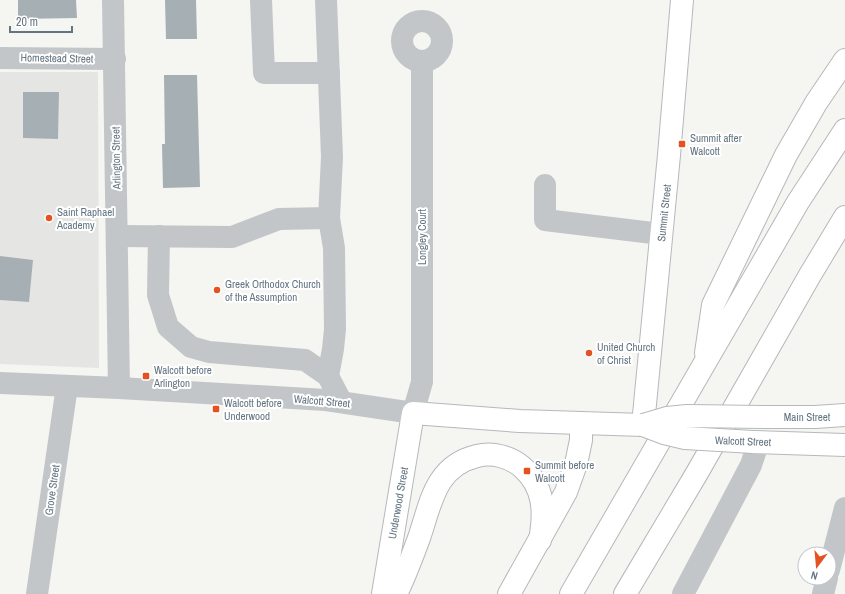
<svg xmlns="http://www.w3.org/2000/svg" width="845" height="594" viewBox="0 0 845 594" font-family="'Archivo Narrow',sans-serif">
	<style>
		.built { fill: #e5e6e4 }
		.building { fill: #a6afb4 }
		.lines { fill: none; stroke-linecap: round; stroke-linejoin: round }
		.major-casing { stroke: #b5b9bd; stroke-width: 24 }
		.highway-casing { stroke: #b5b8bb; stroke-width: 24 }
		.minor { stroke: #c2c6c9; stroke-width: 22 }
		.major { stroke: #fff; stroke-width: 22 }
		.highway { stroke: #fff; stroke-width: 22 }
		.major-bridge-casing { stroke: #b5b9bd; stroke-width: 24; stroke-linecap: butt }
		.major-bridge { stroke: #fff; stroke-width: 22 }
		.poi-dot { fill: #e55221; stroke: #fff; stroke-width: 1.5 }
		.labels { text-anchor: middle; stroke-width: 4; stroke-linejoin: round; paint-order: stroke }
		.street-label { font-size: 11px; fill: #637482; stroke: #fff }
		.poi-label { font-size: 11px; fill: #637482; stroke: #fff; text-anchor: start }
	</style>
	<rect width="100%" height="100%" fill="#f5f5f1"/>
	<polygon class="built" points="0,72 98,72 99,368 0,364"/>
	<g class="building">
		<polygon points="18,0 76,0 77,18 18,19"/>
		<polygon points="165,0 196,0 197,39 166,39"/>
		<polygon points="164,75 197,75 200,187 163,188 162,144 165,144"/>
		<polygon points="23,92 59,92 58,139 23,138"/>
		<polygon points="0,256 33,260 29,302 0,300"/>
	</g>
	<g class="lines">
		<defs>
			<g id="major">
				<polyline points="768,417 815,417 845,415"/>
				<polyline points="753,442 845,445"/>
				<polyline points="383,594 413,413 520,421 643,425 669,155 682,0"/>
			</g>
			<g id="highway">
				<polyline points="706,353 713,305 786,155 816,103 845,60"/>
				<path d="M 396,594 C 405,576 412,557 419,538 C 431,503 435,466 477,456 C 493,452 510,457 522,467 C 545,487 545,513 540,540"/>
				<polyline points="509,594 566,492 576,464 581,440 581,423"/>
				<polyline points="571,594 798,202 845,130"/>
				<polyline points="625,594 697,473 810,275 845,217"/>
			</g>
		</defs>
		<use href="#major" class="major-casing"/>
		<use href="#highway" class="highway-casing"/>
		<g class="minor">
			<polyline points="113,0 119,388"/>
			<polyline points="261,0 264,73 329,73"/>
			<circle cx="422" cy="41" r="20"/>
			<polyline points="0,58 115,59"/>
			<polyline points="545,185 545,220 661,234"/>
			<polyline points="117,236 232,237 279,219 329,218 332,157 326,0"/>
			<polyline points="159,236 158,295 168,327 191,347 209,352 305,360 328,376 341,401"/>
			<polyline points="328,376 333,349 335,329 334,248 329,218"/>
			<polyline points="0,383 119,388 326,400 413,413 422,382 422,61"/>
			<polyline points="829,570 845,508"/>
			<polyline points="37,594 67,386"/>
			<polyline points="683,594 751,465 756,450 756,442"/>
			<polyline points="823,594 827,578"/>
		</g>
		<use href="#major" class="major"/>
		<use href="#highway" class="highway"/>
		<defs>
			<g id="major-bridge">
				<polyline points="643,425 667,418 687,416 768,417"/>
				<polyline points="643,425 664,433 685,438 753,442"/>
			</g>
		</defs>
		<use href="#major-bridge" class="major-bridge-casing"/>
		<use href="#major-bridge" class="major-bridge"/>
	</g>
	<g class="poi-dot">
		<rect x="678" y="140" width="8" height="8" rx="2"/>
		<circle cx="49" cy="218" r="4"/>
		<circle cx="217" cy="290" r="4"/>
		<circle cx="589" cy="353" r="4"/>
		<rect x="142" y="372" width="8" height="8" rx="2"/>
		<rect x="212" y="405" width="8" height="8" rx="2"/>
		<rect x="523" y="467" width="8" height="8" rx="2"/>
	</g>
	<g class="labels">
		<g class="street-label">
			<text transform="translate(57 58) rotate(1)" y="4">Homestead Street</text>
			<text transform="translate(116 158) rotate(-91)" y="4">Arlington Street</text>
			<text transform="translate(664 213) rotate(-84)" y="4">Summit Street</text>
			<text transform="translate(422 237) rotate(-90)" y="4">Longley Court</text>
			<text transform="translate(322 401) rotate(5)" y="4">Walcott Street</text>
			<text x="807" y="421">Main Street</text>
			<text transform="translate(743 441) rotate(2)" y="4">Walcott Street</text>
			<text transform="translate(52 490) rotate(-82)" y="4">Grove Street</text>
			<text transform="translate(398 503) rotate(-80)" y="4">Underwood Street</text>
		</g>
		<g class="poi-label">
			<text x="690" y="142">Summit after<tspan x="690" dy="13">Walcott</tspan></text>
			<text x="57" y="216">Saint Raphael<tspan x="57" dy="13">Academy</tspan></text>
			<text x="225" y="288">Greek Orthodox Church<tspan x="225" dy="13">of the Assumption</tspan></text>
			<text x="597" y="351">United Church<tspan x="597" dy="13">of Christ</tspan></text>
			<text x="154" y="374">Walcott before<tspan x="154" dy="13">Arlington</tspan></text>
			<text x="224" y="407">Walcott before<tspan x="224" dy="13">Underwood</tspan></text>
			<text x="535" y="469">Summit before<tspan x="535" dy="13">Walcott</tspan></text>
		</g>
	</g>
	<g transform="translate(817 566) rotate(196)"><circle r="19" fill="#ffffff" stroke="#c1c7cd"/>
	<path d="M0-3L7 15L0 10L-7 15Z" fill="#e55221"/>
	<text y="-6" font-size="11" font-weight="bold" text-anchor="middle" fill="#637482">N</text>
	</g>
	<path d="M10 26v6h62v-6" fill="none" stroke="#637482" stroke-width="2"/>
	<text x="16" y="26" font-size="12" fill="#637482" stroke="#ffffff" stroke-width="3" paint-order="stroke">20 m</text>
</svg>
